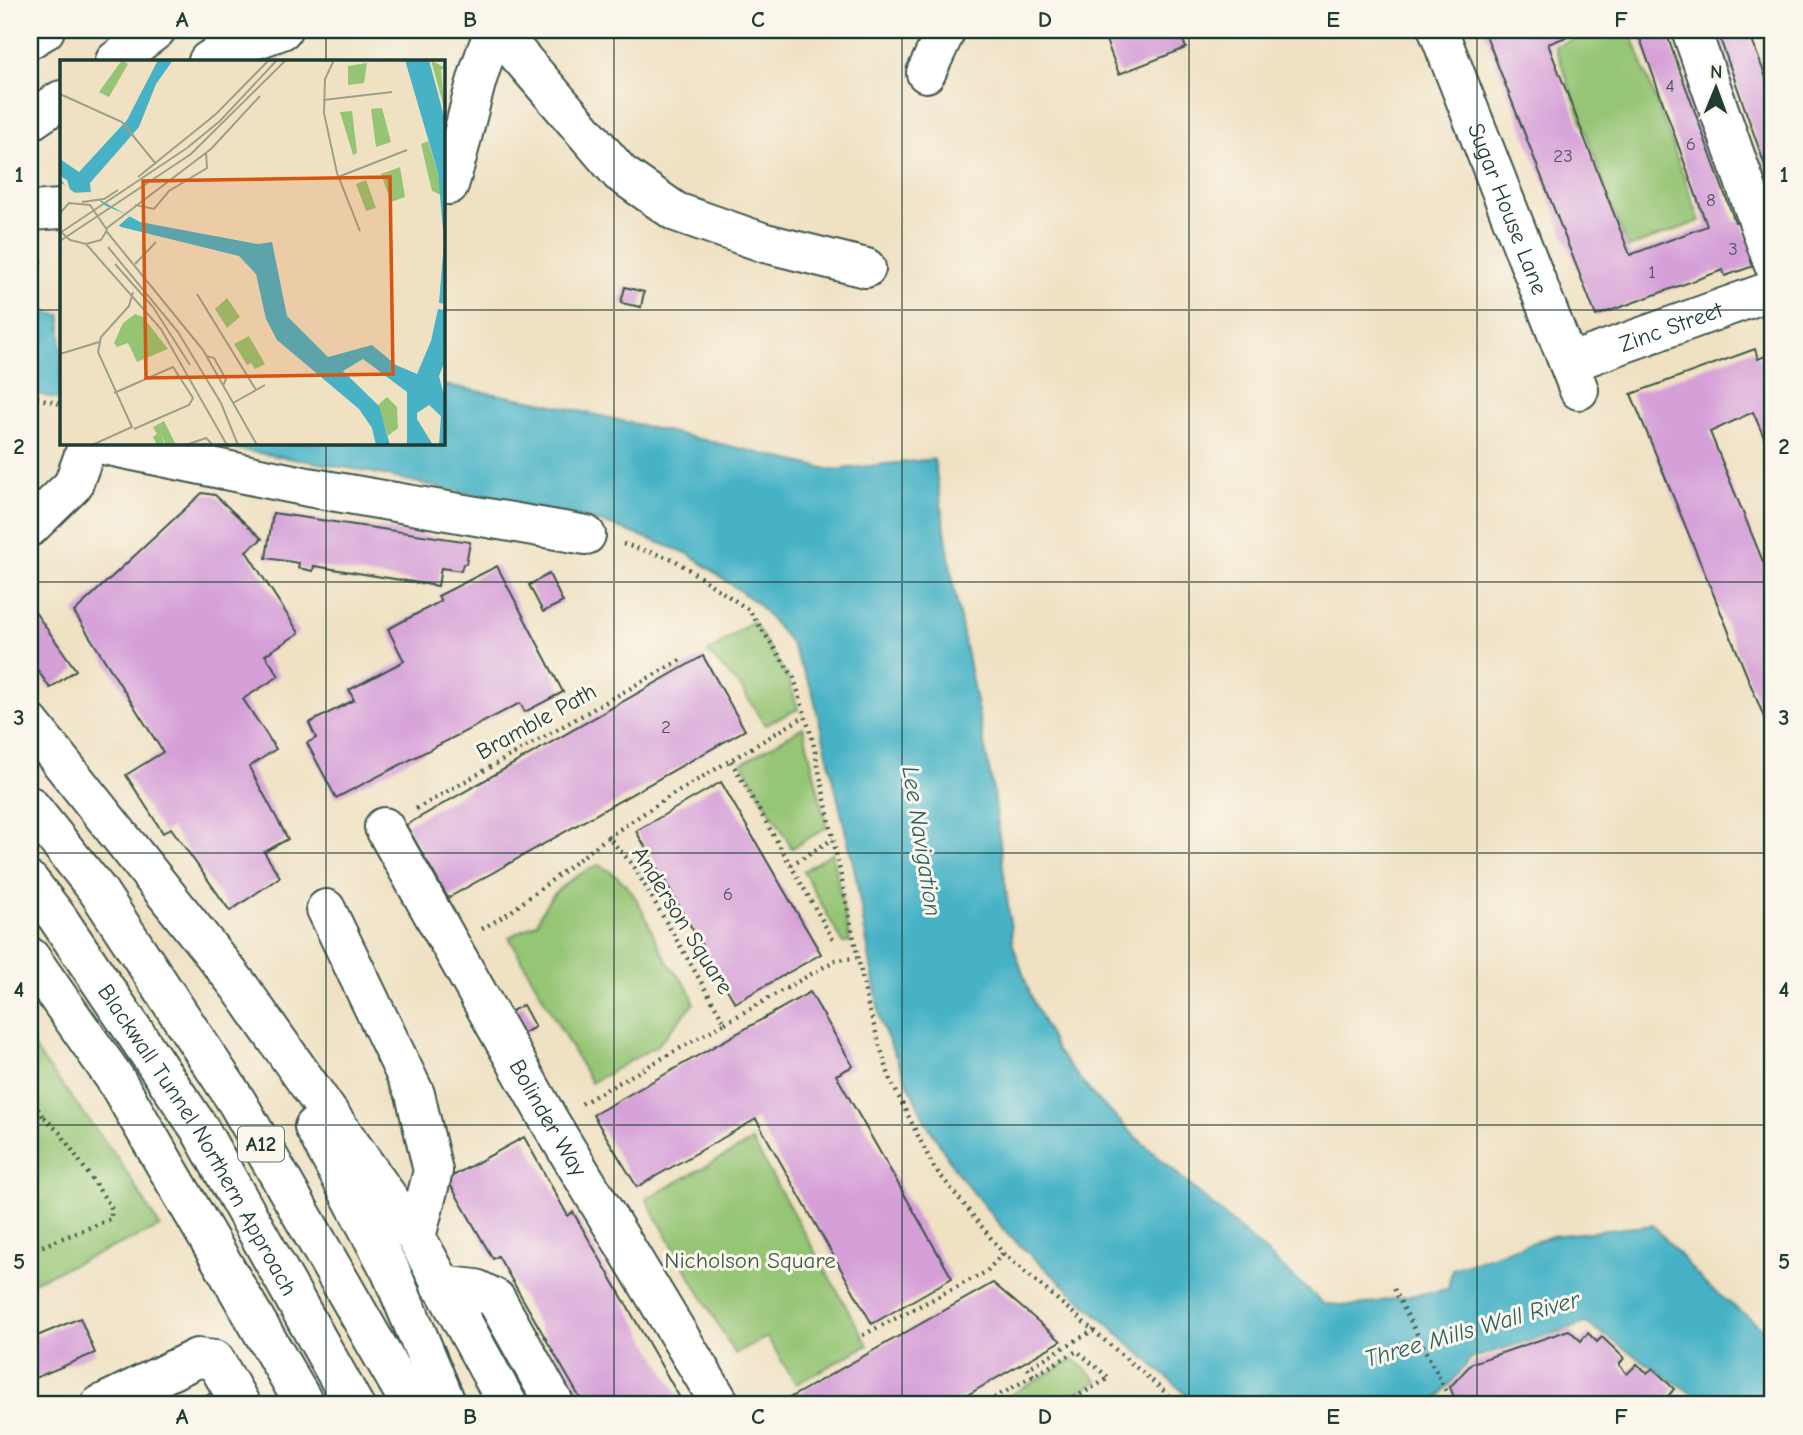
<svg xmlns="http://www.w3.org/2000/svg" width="1803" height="1435" viewBox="0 0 1803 1435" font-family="'Comic Neue',sans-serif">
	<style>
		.green { fill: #95c574; stroke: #5a8154; stroke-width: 2 }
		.water { fill: #47b2c6; stroke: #33787d; stroke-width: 2 }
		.building { fill: #d59fd8 }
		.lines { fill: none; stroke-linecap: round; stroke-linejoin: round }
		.minor-casing { stroke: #3e5649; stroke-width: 42 }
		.major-casing { stroke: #3e5649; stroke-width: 42 }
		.highway-casing { stroke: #3e5649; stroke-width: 42 }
		.path { stroke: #3e5649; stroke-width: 4.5; stroke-dasharray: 2 5; stroke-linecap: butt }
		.minor { stroke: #fff; stroke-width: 38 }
		.major { stroke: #fff; stroke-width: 38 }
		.highway { stroke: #fff; stroke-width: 38 }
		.grid { fill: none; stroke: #1f3d34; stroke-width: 2; stroke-opacity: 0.55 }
		.labels { text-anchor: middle; stroke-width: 6; stroke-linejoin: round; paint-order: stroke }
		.number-label { font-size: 19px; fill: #4c565d }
		.shield { fill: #fbf7ec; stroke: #61756b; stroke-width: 2 }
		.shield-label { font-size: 21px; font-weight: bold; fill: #1f3d34 }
		.street-label { font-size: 23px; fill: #1f3d34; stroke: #fbf7ec }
		.park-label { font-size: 23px; fill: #3c5f44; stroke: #fbf7ec }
		.water-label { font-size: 24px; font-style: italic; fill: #2b6060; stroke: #fbf7ec }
		.inset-road { fill: none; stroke: #9c9f89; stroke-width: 2 }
		.view { fill: #d45610; fill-opacity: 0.15; stroke: #d45610; stroke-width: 3.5 }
		.inset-edge { fill: none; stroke: #1f3d34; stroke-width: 3.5 }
		.neatline { fill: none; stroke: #1f3d34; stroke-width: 2.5 }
		.grid-label { font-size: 23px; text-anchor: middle; font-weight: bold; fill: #1f3d34 }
	</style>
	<rect width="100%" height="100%" fill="#fbf7ec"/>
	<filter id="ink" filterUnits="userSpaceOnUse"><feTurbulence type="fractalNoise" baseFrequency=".0143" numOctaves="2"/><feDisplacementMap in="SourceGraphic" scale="14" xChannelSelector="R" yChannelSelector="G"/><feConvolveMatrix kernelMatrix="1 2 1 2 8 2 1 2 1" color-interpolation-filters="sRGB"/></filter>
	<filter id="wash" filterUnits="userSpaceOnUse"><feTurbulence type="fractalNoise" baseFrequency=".00686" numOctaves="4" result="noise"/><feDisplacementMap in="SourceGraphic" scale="28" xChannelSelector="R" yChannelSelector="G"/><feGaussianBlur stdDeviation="1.57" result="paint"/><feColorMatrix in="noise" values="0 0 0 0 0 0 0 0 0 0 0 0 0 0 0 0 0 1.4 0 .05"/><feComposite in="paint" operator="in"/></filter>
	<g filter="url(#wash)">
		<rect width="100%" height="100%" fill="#efe1c2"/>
		<g class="green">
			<polygon points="1599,30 1630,30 1700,221 1627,248 1555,46"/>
			<polygon points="753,621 789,680 798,709 765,725 740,686 708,653"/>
			<polygon points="803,727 827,827 792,848 742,763"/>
			<polygon points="832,853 850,942 843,943 803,871"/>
			<path d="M 599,865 C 645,887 645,930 671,967 C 681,980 690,986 694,1003 L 658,1045 L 591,1083 L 509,937 L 537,923 C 547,893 571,876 599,865 Z"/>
			<polygon points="30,1043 119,1160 160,1227 30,1283"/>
			<polygon points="752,1141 868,1345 796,1384 767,1337 735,1354 646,1199"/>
			<polygon points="1074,1359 1098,1381 1057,1405 993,1405"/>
		</g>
		<g class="water">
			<polygon points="30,309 61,315 61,400 30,392"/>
			<polygon points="443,385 541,402 832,470 934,459 954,588 994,795 1013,945 1032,999 1057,1051 1093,1095 1138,1139 1324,1304 1354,1306 1448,1289 1452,1269 1552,1236 1653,1225 1706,1285 1773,1336 1773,1405 1709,1405 1586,1323 1470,1359 1433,1405 1198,1405 1008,1235 956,1171 925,1121 881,1024 854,867 812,690 790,642 758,604 689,554 611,525 365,471 200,443 443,443"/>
		</g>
		<g id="blocks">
			<g class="building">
				<polygon points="1102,30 1179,30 1186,48 1119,74"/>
				<polygon points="1484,30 1584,30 1548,44 1630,255 1707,226 1637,30 1665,30 1735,222 1741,220 1757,265 1725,276 1723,270 1596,316"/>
				<polygon points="1717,30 1748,30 1768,83 1773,99 1773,188"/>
				<polygon points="30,256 41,262 30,287"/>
				<polygon points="625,287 644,292 641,307 621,303"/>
				<polygon points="1755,349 1758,359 1773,353 1773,458 1753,412 1710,432 1773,586 1773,739 1631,394"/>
				<polygon points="202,493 215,495 262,539 246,551 299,633 265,655 279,676 243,699 276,749 249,767 288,839 264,852 280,877 230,911 171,828 163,833 126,775 163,752 74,612"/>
				<polygon points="273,513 470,542 466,564 463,564 461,571 441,568 438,586 314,566 313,571 298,568 299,563 266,558"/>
				<polygon points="497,566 563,692 525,712 520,703 336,798 307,743 316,738 309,723 354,700 349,690 404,661 388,629 441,601 438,596"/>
				<polygon points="549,574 563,602 543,612 529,585"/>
				<polygon points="30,605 76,670 50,688 30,659"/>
				<polygon points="703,656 745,730 448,898 406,825"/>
				<polygon points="721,782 821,954 735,1003 636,831"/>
				<polygon points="810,992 853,1066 836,1075 952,1278 872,1324 756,1119 637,1187 593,1115"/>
				<polygon points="523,1005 535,1027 515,1038 502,1016"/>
				<polygon points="524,1137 568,1216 573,1212 684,1405 584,1405 498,1256 493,1259 447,1179"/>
				<polygon points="993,1283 1061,1341 950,1405 777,1405"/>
				<polygon points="80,1318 95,1353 30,1380 30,1339"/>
				<polygon points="1569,1330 1581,1341 1588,1333 1597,1342 1602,1337 1624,1358 1619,1365 1627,1374 1637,1364 1647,1373 1653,1368 1674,1389 1669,1395 1678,1404 1682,1398 1690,1405 1457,1405 1450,1387 1472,1363"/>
				<polygon points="211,1393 216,1405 182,1405"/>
			</g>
		</g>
	</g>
	<g filter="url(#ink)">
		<use href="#blocks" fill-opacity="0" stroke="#3e5649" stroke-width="2"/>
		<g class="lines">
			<defs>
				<g id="minor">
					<polyline points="497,30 620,173 676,212 765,243 866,268"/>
					<path id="s1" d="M 1438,30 L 1579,390"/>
					<polyline points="1691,30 1773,263"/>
					<polyline points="208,61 226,50 282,30"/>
					<polyline points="926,73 946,30"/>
					<path d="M 449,185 C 465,134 473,78 495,30"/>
					<polyline points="30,211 61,209"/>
					<path id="s2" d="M 1569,363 L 1773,290"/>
					<polyline points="30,527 73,485 88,444 94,443 308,487 586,535"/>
					<path id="s3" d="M 384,827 L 550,1122 L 721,1405"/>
					<polyline points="326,909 415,1094 433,1171 416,1237 508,1405"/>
					<polyline points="440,1285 476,1289 496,1299 555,1405"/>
					<polyline points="100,1405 197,1358 215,1360 241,1405"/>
				</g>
				<g id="major">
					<polyline points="30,39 45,30"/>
					<polyline points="115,61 156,30"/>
					<polyline points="30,121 61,100"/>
				</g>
				<g id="highway">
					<polyline points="30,723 239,986 416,1237"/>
					<polyline points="30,806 98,891 237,1102 411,1405"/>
					<path id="s4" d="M 30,882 L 57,917 L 199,1128 L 354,1405"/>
					<polyline points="30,957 116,1080 305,1405"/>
					<polyline points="314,1127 391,1272 447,1405"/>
				</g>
			</defs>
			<use href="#minor" class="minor-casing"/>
			<use href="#major" class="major-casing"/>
			<use href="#highway" class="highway-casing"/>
			<g class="path">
				<polyline points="30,396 61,404"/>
				<polyline points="623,544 673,559 749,610 794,678 813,742 868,1006 890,1079 933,1166 1003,1253 1180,1405"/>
				<polyline points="731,761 834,941"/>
				<polyline points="416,809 684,658"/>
				<polyline points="608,837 667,798 805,716"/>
				<polyline points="791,865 833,839"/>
				<polyline points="482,929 509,913 608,837 633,865 725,1023 581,1104"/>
				<polyline points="725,1023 836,960 856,958"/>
				<polyline points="30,1097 44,1118"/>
				<polyline points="30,1119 45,1118 61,1134 111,1207 111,1219 30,1251"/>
				<polyline points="1394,1289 1447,1393"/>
				<polyline points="863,1335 986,1272 1003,1253"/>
				<polyline points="982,1405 1033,1376"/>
				<polyline points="1062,1405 1109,1378 1077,1351 1033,1376 1028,1368 1094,1330"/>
			</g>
			<use href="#minor" class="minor"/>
			<use href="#major" class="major"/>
			<use href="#highway" class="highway"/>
		</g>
	</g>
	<path class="grid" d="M 326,30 L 326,61M 614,30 L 614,1405M 902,30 L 902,1405M 1189,30 L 1189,1405M 1477,30 L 1477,1405M 30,310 L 61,310M 443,310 L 1773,310M 326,443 L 326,1405M 30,582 L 1773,582M 30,853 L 1773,853M 30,1125 L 1773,1125"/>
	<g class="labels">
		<g class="number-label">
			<text x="1670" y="92">4</text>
			<text x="1691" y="150">6</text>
			<text x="1563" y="162">23</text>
			<text x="1711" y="206">8</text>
			<text x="1733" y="255">3</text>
			<text x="1652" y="278">1</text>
			<text x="666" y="733">2</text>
			<text x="728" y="900">6</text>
		</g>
		<rect class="shield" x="238" y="1126.5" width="46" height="35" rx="5"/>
		<g class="shield-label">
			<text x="261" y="1151">A12</text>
		</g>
		<g class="street-label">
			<text dy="8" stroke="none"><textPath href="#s1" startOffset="192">Sugar House Lane</textPath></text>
			<text dy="8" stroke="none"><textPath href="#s2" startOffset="108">Zinc Street</textPath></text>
			<text transform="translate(536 721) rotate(-29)" y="8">Bramble Path</text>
			<text transform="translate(683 920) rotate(58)" y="8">Anderson Square</text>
			<text dy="8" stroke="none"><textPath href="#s3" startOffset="334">Bolinder Way</textPath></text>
			<text dy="8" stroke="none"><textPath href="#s4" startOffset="308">Blackwall Tunnel Northern Approach</textPath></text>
		</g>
		<g class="park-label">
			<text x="750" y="1268">Nicholson Square</text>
		</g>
		<g class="water-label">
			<text transform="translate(922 841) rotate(81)" y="8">Lee Navigation</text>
			<text transform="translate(1472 1329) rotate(-16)" y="8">Three Mills Wall River</text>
		</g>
	</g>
	<g transform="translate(60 60)">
		<rect width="385" height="385" fill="#efe1c2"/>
		<path d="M 62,0 L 68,4 L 49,37 L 39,32 ZM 371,0 L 385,8 L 381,10 L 385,51 ZM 307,3 L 304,23 L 288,25 L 288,6 ZM 322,48 L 331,82 L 316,87 L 311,49 ZM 292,51 L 297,93 L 293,95 L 280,52 ZM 368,81 L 378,113 L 381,135 L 372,131 L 361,84 ZM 340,107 L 345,137 L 331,142 L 321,114 ZM 306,120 L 316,148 L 306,151 L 296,124 ZM 167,238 L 180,257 L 167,268 L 155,249 ZM 75,254 L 83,257 L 108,289 L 77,302 L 68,283 L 57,287 L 54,283 L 63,263 ZM 189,276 L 205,304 L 195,309 L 191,303 L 187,305 L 174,284 ZM 327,337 L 337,347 L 338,368 L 328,376 L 318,345 ZM 104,361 L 116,385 L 106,385 L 100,373 L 105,385 L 97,385 L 93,377 L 97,374 L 93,367 Z" fill="#95c574"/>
		<path d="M 98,0 L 113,0 L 96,24 L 79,67 L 30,123 L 31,135 L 80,162 L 198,184 L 212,182 L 227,256 L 268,297 L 312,285 L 336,305 L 357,314 L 371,281 L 378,249 L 385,250 L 385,301 L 379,316 L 385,339 L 385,385 L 379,385 L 381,356 L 369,345 L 357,353 L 357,359 L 373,385 L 347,385 L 347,332 L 303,299 L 283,311 L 319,346 L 330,385 L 316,385 L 312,368 L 299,349 L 217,280 L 206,259 L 196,214 L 179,196 L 61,167 L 0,122 L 0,99 L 19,112 L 67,60 ZM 345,0 L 369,0 L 385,60 L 385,244 L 379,243 L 384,182 L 378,113 Z" fill="#47b2c6"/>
		<path d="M 0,116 L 7,120 L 11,133 L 31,132 L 44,145 L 70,156 L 56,168 L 33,157 L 12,140 Z" fill="#efe1c2"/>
		<path class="inset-road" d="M 274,0 L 265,19 L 264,53 L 277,113 L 300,171M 0,34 L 62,62 L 96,104M 263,40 L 332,32M 78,117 L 156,54 L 209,0M 278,117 L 347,90M 22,142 L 44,139 L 58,130M 75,145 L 94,149 L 109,131 L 147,108 L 146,93M 0,153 L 9,143 L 30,145 L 47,170 L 41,180 L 26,184 L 10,180 L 0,171M 47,168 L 151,89 L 200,36M 47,172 L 143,290M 0,173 L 127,88 L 160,61 L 217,0M 0,181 L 131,94 L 226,0M 26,184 L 101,269 L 167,385M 48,187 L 118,272 L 161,343 L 178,385M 55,204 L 93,247 L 130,305M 75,204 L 96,182M 137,234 L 196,330M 143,290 L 197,385M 0,294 L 39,282M 146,296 L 154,298 L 166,319 L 163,326M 54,333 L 113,307 L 133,338 L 129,345 L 74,369M 173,343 L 205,325M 32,385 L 72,367 L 38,292 L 41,277 L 69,246 L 73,232M 126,385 L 146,378 L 153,385"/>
		<path class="view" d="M 330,117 L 333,314 L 86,318 L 83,121 Z"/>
		<rect width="385" height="385" class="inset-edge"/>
	</g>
	<rect width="1803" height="1435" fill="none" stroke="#fbf7ec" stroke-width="77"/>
	<g transform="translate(1716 88) rotate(1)" stroke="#fbf7ec" stroke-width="5" paint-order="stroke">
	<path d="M0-5L12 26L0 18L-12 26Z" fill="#1f3d34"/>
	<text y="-10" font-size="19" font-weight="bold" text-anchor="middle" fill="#1f3d34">N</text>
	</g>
	<rect x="38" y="38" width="1726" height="1358" class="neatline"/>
	<g class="grid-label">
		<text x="182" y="27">A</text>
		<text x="470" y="27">B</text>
		<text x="758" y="27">C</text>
		<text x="1045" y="27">D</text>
		<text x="1333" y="27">E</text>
		<text x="1621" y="27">F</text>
		<text x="19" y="182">1</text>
		<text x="1784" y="182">1</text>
		<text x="19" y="454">2</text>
		<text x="1784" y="454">2</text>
		<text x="19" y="725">3</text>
		<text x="1784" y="725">3</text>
		<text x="19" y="997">4</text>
		<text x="1784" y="997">4</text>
		<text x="19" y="1269">5</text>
		<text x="1784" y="1269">5</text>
		<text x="182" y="1424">A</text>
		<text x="470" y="1424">B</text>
		<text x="758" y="1424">C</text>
		<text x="1045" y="1424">D</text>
		<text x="1333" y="1424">E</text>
		<text x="1621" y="1424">F</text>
	</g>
</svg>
